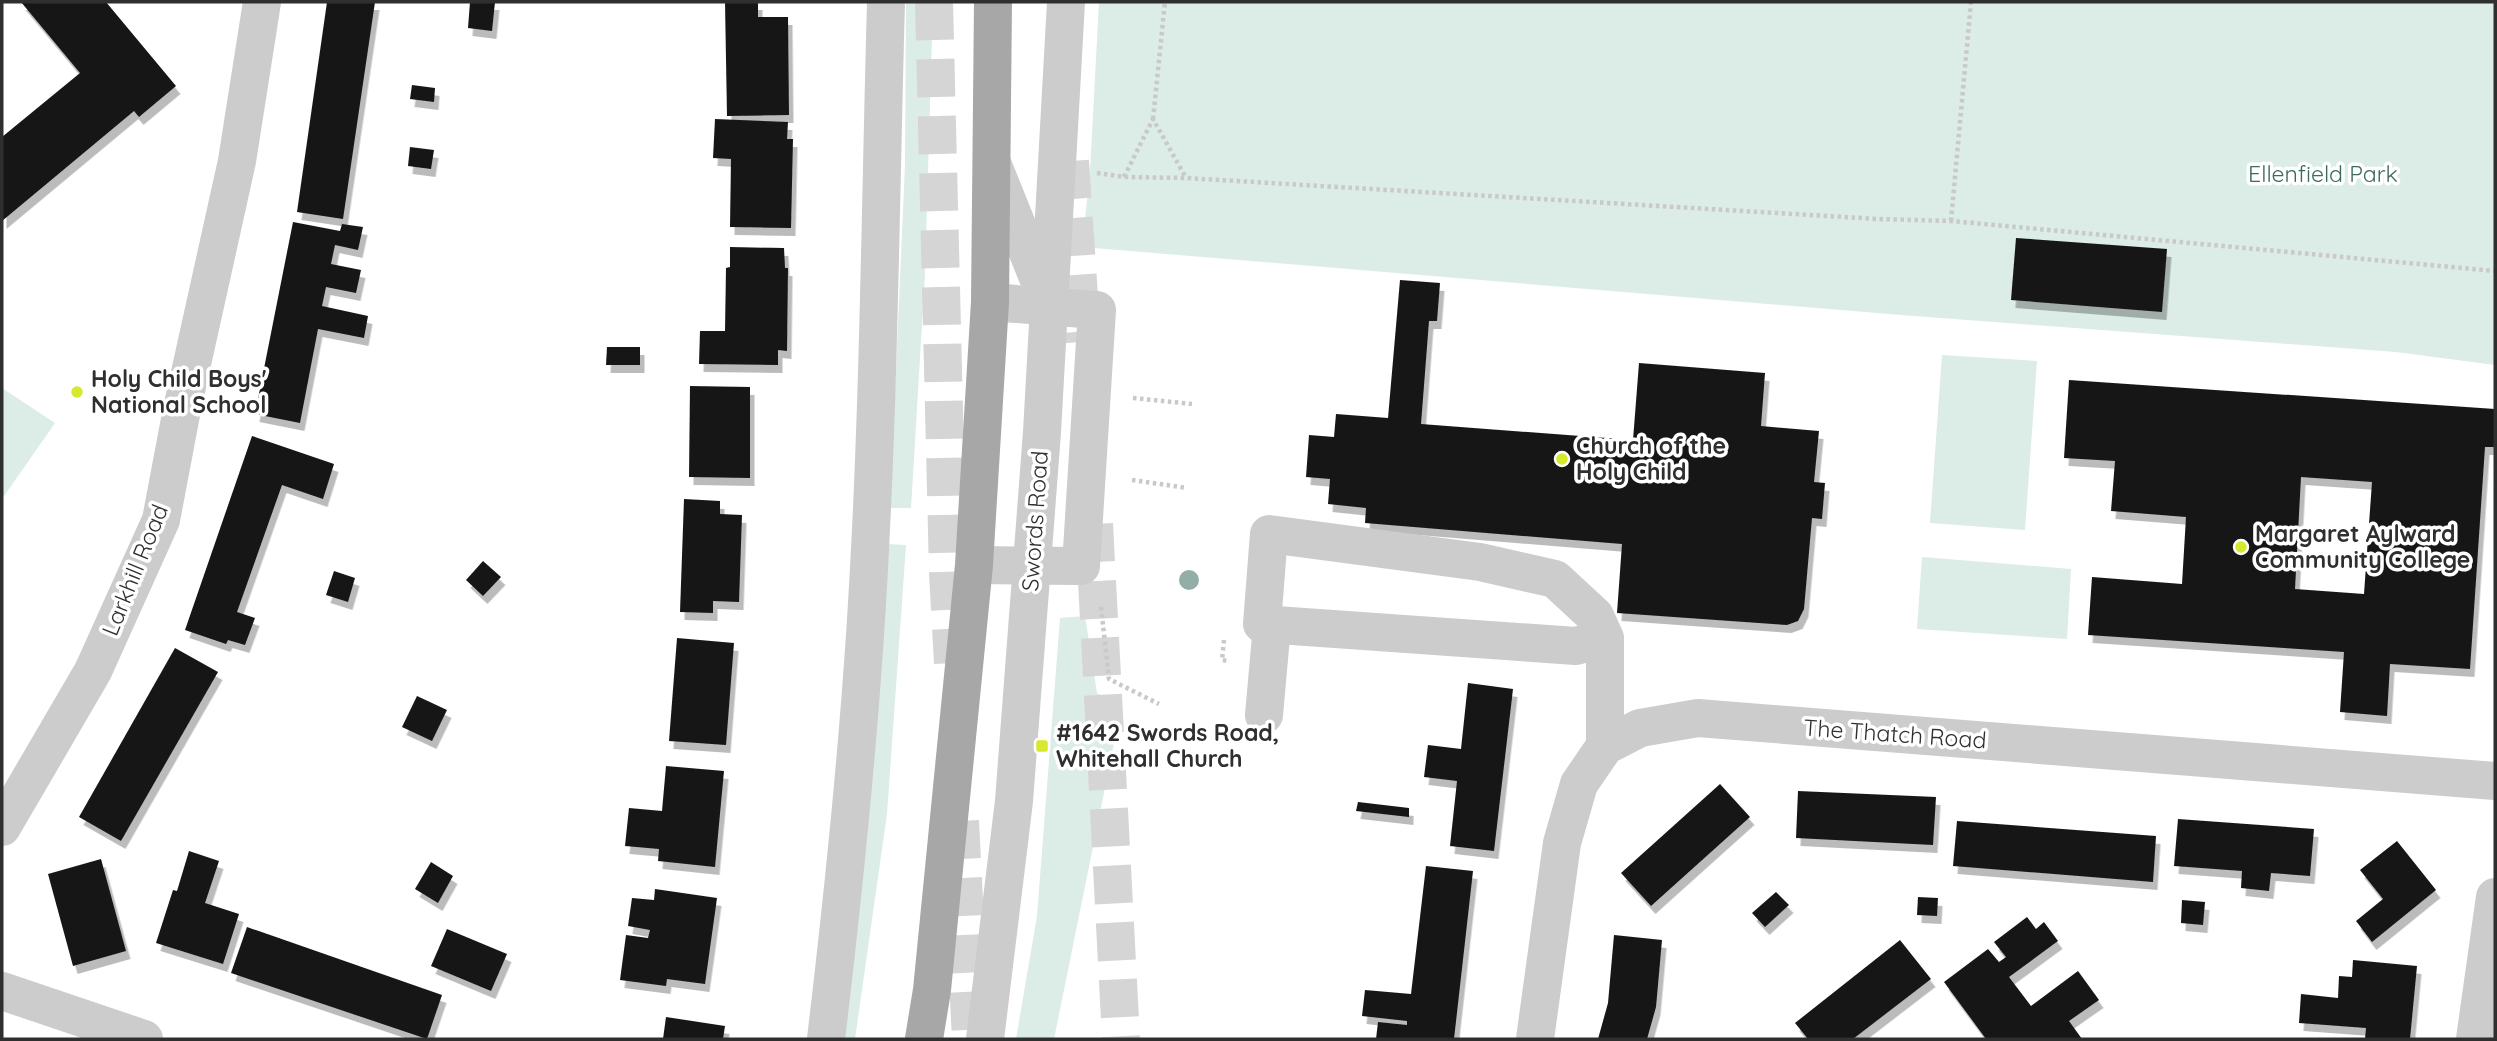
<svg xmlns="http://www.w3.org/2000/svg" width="2497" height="1041" viewBox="0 0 2497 1041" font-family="Quicksand,sans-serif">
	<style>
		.green { fill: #dcece6 }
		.building { fill: #161616; fill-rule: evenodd; filter: url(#shadow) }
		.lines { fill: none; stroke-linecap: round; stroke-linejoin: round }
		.highway-tunnel { stroke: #d5d5d5; stroke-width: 38; stroke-dasharray: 38 19; stroke-linecap: butt }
		.path { stroke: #c9c9c9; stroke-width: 4.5; stroke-dasharray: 3.5 3.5; stroke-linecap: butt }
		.minor { stroke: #ccc; stroke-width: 38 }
		.major { stroke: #a7a7a7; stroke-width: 38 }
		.tree { fill: #93aea6 }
		.poi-dot { fill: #d5e92d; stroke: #fff; stroke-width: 2.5 }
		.labels { text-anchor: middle; stroke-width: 7; stroke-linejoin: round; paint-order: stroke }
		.park-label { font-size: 23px; fill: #3b6b5d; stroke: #fff }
		.poi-label { font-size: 23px; font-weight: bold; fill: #2f2f2f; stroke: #fff; text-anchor: start }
		.street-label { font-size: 23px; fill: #2f2f2f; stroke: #fff }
	</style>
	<defs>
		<filter id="shadow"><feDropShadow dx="4.5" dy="8" stdDeviation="0" flood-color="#0004"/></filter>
	</defs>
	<rect width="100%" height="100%" fill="#fff"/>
	<g class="green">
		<polygon points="906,2 933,2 925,274 911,508 890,508 905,165"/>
		<polygon points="1099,2 2495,2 2495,365 2396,352 1901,315 1082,247 1090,172"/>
		<polygon points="1942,355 2037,361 2025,530 1930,523"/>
		<polygon points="2,388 55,423 2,499"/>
		<polygon points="886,544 906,545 887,814 855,1039 840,1039"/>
		<polygon points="1922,557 2071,569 2067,639 1917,629"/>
		<polygon points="1085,616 1097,693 1121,709 1054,1039 1016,1039 1037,916 1060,618"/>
	</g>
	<g class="building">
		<polygon points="21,2 106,2 176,86 139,117 134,111 2,221 2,137 80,73"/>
		<polygon points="327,2 375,2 343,219 297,212"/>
		<polygon points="470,2 495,2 492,31 468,28"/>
		<polygon points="725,2 758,2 758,17 788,17 789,115 727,116"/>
		<polygon points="412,85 435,88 434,102 410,99"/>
		<polygon points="715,119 788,122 787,139 793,139 791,228 730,227 731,159 713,158"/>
		<polygon points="410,147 434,150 431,169 408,166"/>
		<polygon points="293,222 340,231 342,224 363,227 358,250 335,245 331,264 361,270 356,293 326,287 322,306 368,316 364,338 318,329 300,423 255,414"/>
		<polygon points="2016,238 2167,249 2162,312 2011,300"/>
		<polygon points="730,247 784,248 785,268 788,268 787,351 778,350 778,365 699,364 700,331 725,331 726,268 730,267"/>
		<polygon points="1400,280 1440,283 1437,321 1429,321 1421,424 1633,440 1639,363 1765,373 1761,426 1819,431 1814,482 1825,483 1822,519 1812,518 1804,609 1798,621 1787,625 1617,613 1622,544 1365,523 1366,508 1328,504 1330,479 1306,477 1309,435 1334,437 1336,414 1388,418"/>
		<polygon points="607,347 640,347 640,365 606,365"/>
		<path d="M 2069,380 L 2495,409 L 2495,447 L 2485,447 L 2470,669 L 2390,664 L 2387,716 L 2340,712 L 2344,652 L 2088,635 L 2092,577 L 2182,584 L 2186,517 L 2111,511 L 2115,461 L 2064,458 ZM 2301,477 L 2372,482 L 2364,594 L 2295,589 Z"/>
		<polygon points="690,386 750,387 750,478 689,477"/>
		<polygon points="252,436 334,464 323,499 282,485 237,612 255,618 245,645 228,640 226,644 185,630"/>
		<polygon points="684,499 720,501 720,514 742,515 739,602 713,601 713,613 680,612"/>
		<polygon points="483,561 501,577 483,596 466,580"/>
		<polygon points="334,571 355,578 348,602 326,595"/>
		<polygon points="677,638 734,643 726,745 669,741"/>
		<polygon points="175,648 218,672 121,841 79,817"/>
		<polygon points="1468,683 1513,689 1494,851 1450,846 1457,781 1424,777 1428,745 1461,749"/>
		<polygon points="417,696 447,710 432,741 402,727"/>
		<polygon points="666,766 724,771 715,867 658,861 659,849 625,846 629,808 662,811"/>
		<polygon points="1720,784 1750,817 1651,906 1621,873"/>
		<polygon points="1798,791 1936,797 1933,845 1796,838"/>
		<polygon points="1358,802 1409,808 1409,817 1356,811"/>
		<polygon points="2178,819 2314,829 2310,876 2271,873 2269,891 2241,888 2242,871 2174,866"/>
		<polygon points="1957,821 2156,836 2153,882 1953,866"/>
		<polygon points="2397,841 2436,890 2372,942 2356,921 2383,899 2360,870"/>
		<polygon points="189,851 219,861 205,903 239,914 223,964 156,943 173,890 177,891"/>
		<polygon points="101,859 126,951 73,966 48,874"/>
		<polygon points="431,862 453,876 438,903 415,889"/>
		<polygon points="1426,866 1473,871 1454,1039 1376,1039 1378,1022 1407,1025 1407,1021 1362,1016 1365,990 1411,994"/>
		<polygon points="655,889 717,898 705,984 667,979 666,986 620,980 626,935 648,938 650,930 628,926 632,898 654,900"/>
		<polygon points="1776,892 1789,905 1765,927 1752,913"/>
		<polygon points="1918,897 1938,898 1937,916 1917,915"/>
		<polygon points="2182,900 2205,902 2203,925 2181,923"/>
		<polygon points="2027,917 2036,929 2044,922 2058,941 2009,977 2031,1006 2078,971 2099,1000 2069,1021 2082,1039 1986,1039 1944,982 1988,949 1999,962 2006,957 1994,942"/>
		<polygon points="247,927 442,995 427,1039 231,973"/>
		<polygon points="447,929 507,954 491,991 431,966"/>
		<polygon points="1614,935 1662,940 1656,1007 1647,1039 1598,1039 1608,1003"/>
		<polygon points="1900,940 1931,979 1853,1039 1808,1039 1795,1023"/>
		<polygon points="2353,960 2417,966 2410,1039 2365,1039 2366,1028 2299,1023 2301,994 2338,998 2339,976 2352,977"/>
		<polygon points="666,1017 725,1026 723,1039 663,1039"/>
	</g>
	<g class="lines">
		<g class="highway-tunnel">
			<polyline points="934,2 948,573 953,663"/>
			<polyline points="1070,161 1082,342"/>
			<polyline points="1094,524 1121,1039"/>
			<polyline points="960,821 971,1039"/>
		</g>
		<g class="path">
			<polyline points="1153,119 1165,2"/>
			<polyline points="1097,173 1124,177 1186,178 1878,219 1951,221 2495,271"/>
			<polyline points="1124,177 1153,119 1186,178"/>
			<polyline points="1951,221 1971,2"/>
			<polyline points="1133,398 1192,404"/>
			<polyline points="1132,480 1187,488"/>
			<polyline points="1101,607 1109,679 1159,704"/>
			<polyline points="1224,640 1222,660 1228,661"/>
		</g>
		<g class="minor">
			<polyline points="992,163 1045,295"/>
			<polyline points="974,565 1081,566 1097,310 990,302"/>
			<polyline points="1605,638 1595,616 1555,579 1480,562 1269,534 1262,624 1576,646 1605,638 1605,746"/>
			<polyline points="1264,715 1272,625"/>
			<polyline points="2,827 93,671 161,520 182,409 237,161 262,2"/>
			<polyline points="2,991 144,1039"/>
			<path d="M 826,1039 C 842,905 856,770 865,635 C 879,424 880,213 886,2"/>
			<polyline points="985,1039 1014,801 1042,432 1066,2"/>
			<polyline points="1535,1039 1562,843 1579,784 1605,746 1640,728 1698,718 2495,781"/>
			<polyline points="2475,1039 2495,897"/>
		</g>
		<polyline class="major" points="924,1039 932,990 974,565 990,302 993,2"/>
	</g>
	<circle class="tree" cx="1189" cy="580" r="10"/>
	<g class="poi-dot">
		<circle cx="77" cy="392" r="7"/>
		<circle cx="1562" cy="459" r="7"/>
		<circle cx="2241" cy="547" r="7"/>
		<rect x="1035" y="739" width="14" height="14" rx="3.5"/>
	</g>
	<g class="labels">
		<g class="park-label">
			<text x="2323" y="182">Ellenfield Park</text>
		</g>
		<g class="poi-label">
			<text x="91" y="387">Holy Child Boys'<tspan x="91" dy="26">National School</tspan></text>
			<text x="1576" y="454">Church of the<tspan x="1576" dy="26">Holy Child</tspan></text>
			<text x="2255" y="542">Margaret Aylward<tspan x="2255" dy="26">Community College</tspan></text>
			<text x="1056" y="741">#1642 Swords Road,<tspan x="1056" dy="26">Whitehall Church</tspan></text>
		</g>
		<g class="street-label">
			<text transform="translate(1035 521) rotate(-86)" y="8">Swords Road</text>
			<text transform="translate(135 570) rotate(-68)" y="8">Larkhill Road</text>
			<text transform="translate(1895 734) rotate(4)" y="8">The Thatch Road</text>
		</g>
	</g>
	<rect width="2497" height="1041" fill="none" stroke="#2f2f2f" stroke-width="7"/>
</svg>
